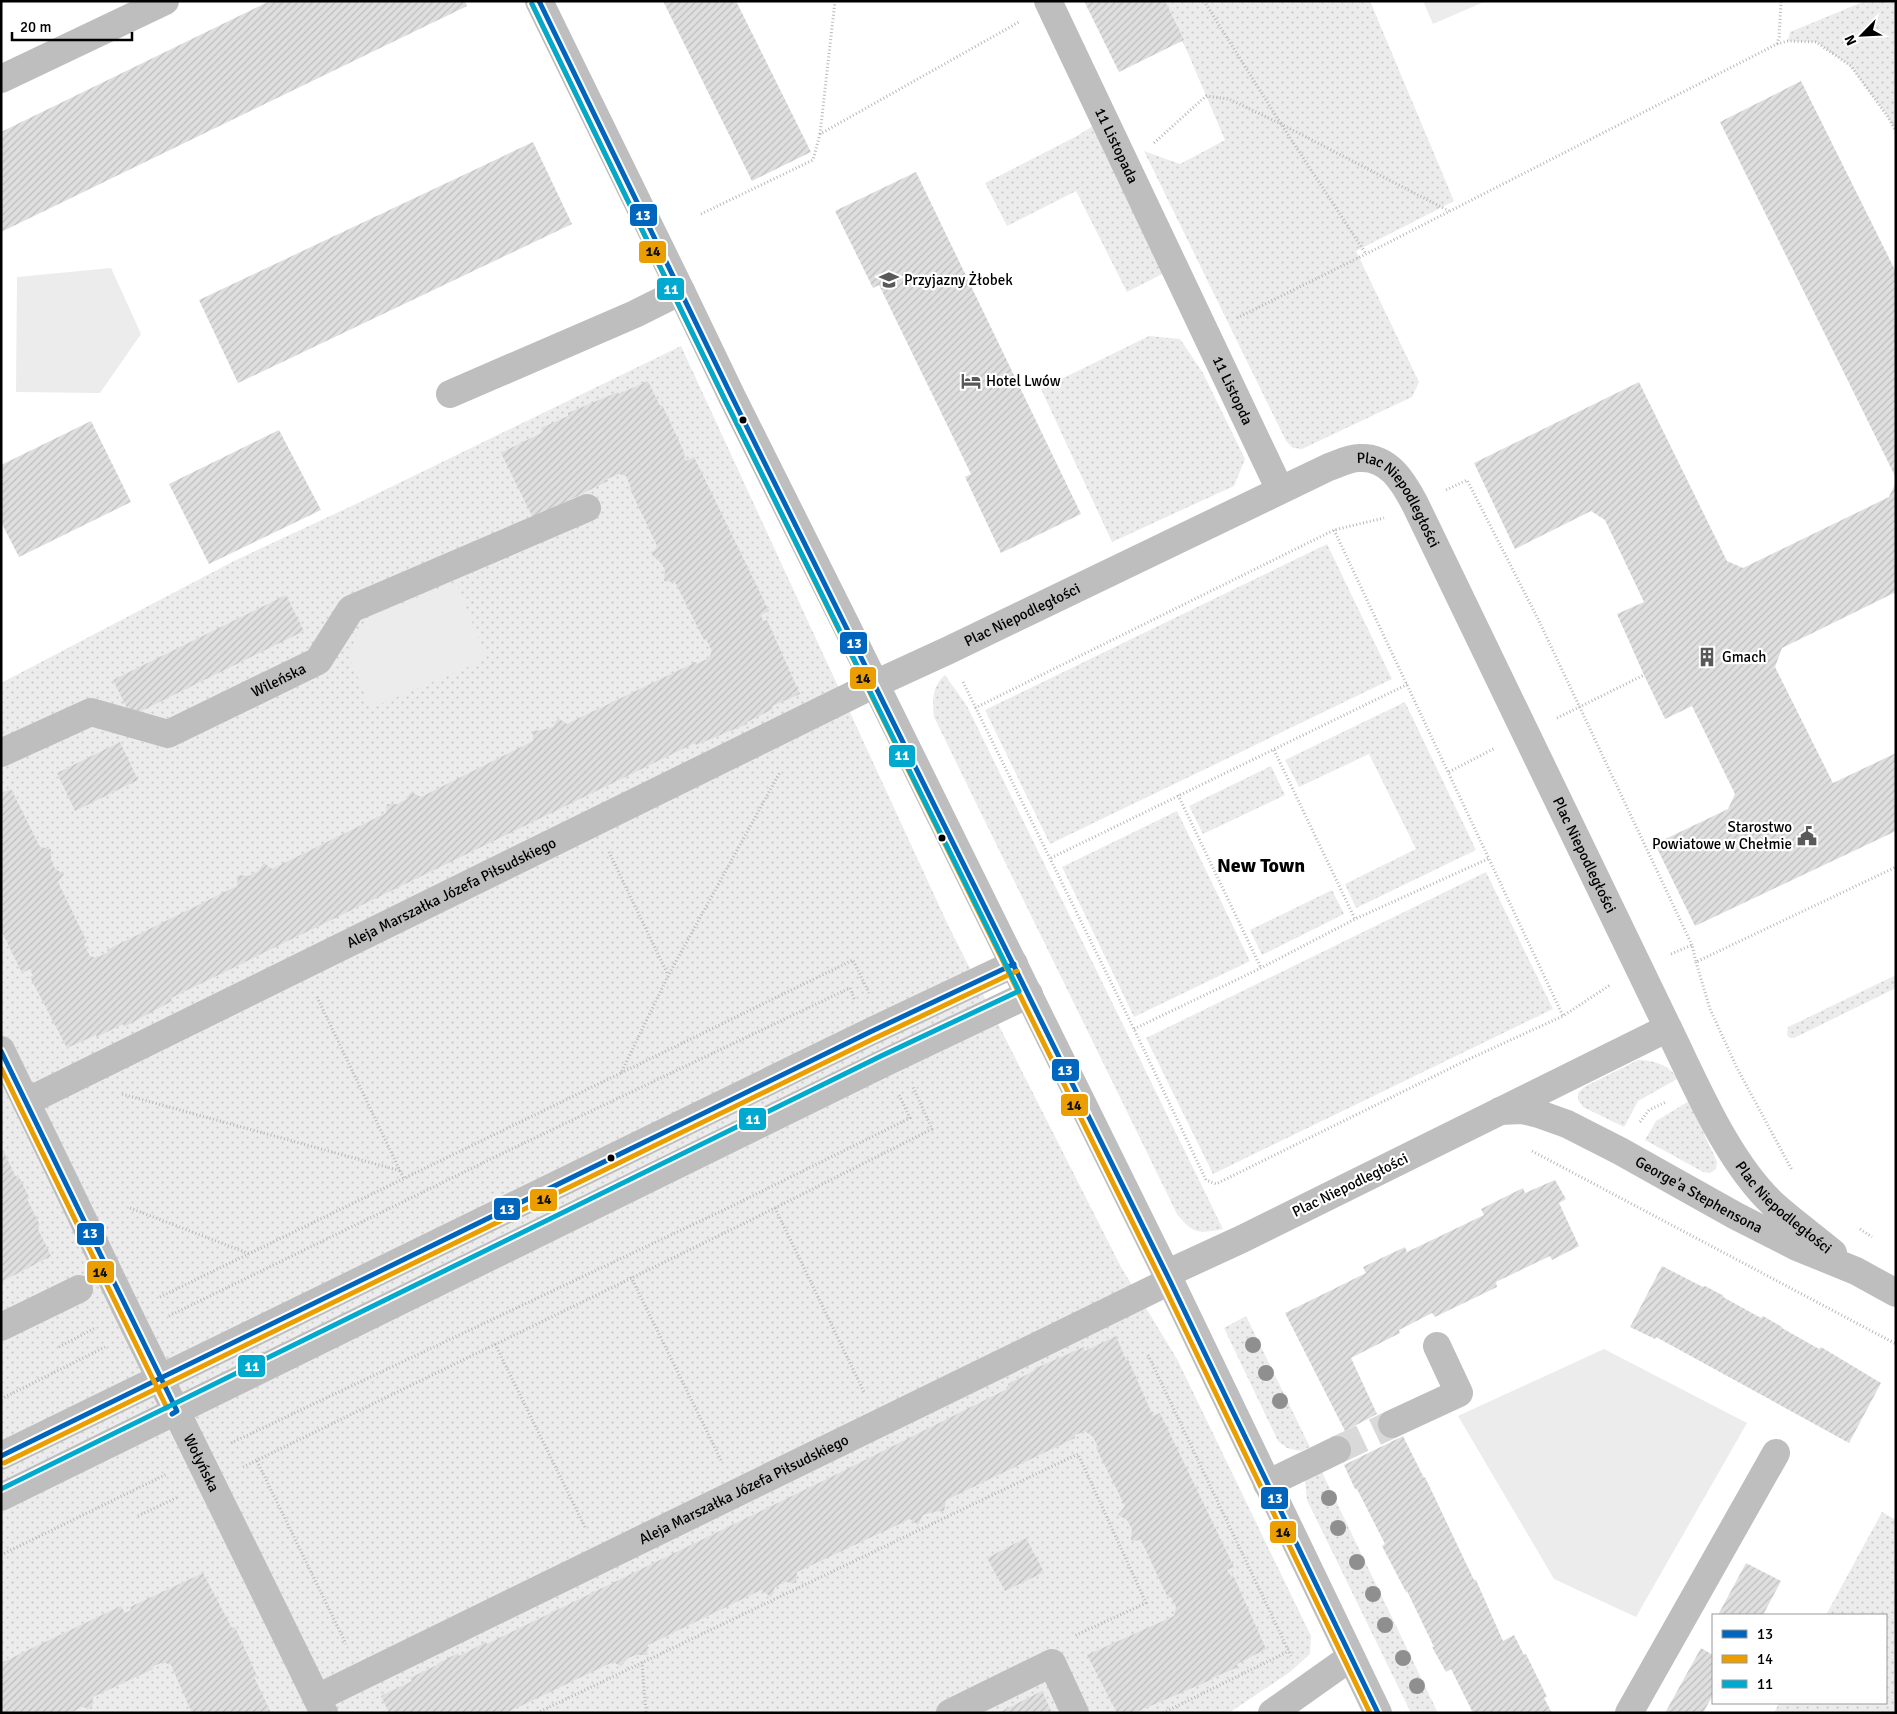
<svg xmlns="http://www.w3.org/2000/svg" width="1897" height="1714" viewBox="0 0 1897 1714" font-family="Signika,sans-serif">
	<style>
		.grass { fill: url(#grass-dots) }
		.park { fill: #ececec }
		.building { fill: url(#building-hatch) }
		.lines { fill: none; stroke-linecap: round; stroke-linejoin: round }
		.minor-tunnel { stroke: #d9d9d9; stroke-width: 28; stroke-dasharray: 28 14; stroke-linecap: butt }
		.path { stroke: #b9b9b9; stroke-width: 3; stroke-dasharray: 1 2.5; stroke-linecap: butt }
		.minor { stroke: #bebebe; stroke-width: 28 }
		.bus-1-casing { stroke: #fff; stroke-width: 9 }
		.bus-2-casing { stroke: #fff; stroke-width: 9 }
		.bus-3-casing { stroke: #fff; stroke-width: 9 }
		.bus-1 { stroke: #0065bd; stroke-width: 5 }
		.bus-2 { stroke: #eb9e00; stroke-width: 5 }
		.bus-3 { stroke: #00a9ce; stroke-width: 5 }
		.tree { fill: #8f8f8f }
		.bus-dot { fill: #000; stroke: #fff; stroke-width: 2 }
		.labels { text-anchor: middle; stroke-width: 4.5; stroke-linejoin: round; paint-order: stroke }
		.street-label { font-size: 15px; fill: #000; stroke: #fff }
		.poi-label { font-size: 15px; fill: #000; stroke: #fff; text-anchor: start }
		.district-label { font-size: 20px; font-weight: bold; fill: #000; stroke: #fff }
		.line-badge { stroke: #fff; stroke-width: 2 }
		.badge-label { font-size: 14px; text-anchor: middle; font-weight: bold; fill: #fff }
		.pale-badge-label { font-size: 14px; text-anchor: middle; font-weight: bold; fill: #111 }
	</style>
	<defs>
		<pattern id="grass-dots" width="8" height="8" patternUnits="userSpaceOnUse" patternTransform="scale(1.25)"><rect width="8" height="8" fill="#ececec"/><path d="M2 2h.1M6 6h.1" fill="none" stroke="#c9c9c9" stroke-width="1.8" stroke-linecap="round"/></pattern>
		<pattern id="building-hatch" width="6" height="6" patternUnits="userSpaceOnUse" patternTransform="scale(1.25)"><rect width="6" height="6" fill="#dfdfdf"/><path d="M-1 1l2-2M0 6l6-6M5 7l2-2" fill="none" stroke="#bebebe"/></pattern>
	</defs>
	<rect width="100%" height="100%" fill="#fff"/>
	<g class="grass">
		<polygon points="1163,1 1370,1 1454,201 1356,251 1419,382 1412,397 1302,449 1293,448 1286,441 1144,151 1180,164 1225,140 1187,51"/>
		<polygon points="1865,1 1896,3 1896,132 1888,117 1850,66 1816,42 1788,41 1790,32"/>
		<polygon points="1104,119 1174,268 1127,292 1076,191 1007,226 985,183 1077,136"/>
		<polygon points="1149,336 1180,339 1203,373 1245,459 1234,486 1112,542 1041,389"/>
		<polygon points="681,346 949,927 1121,1267 1177,1359 1311,1636 1310,1654 1290,1672 1229,1713 1,1713 1,683 236,560 358,503"/>
		<polygon points="1327,544 1392,679 1050,844 985,710"/>
		<path d="M 945,675 L 967,706 L 1223,1229 C 1198,1234 1193,1234 1177,1214 L 934,717 C 932,701 932,686 945,675 Z"/>
		<polygon points="1405,702 1476,850 1356,908 1345,884 1416,849 1369,754 1299,787 1285,760"/>
		<polygon points="1271,766 1285,795 1203,834 1189,806"/>
		<polygon points="1177,811 1250,961 1134,1017 1062,867"/>
		<polygon points="1486,872 1553,1009 1213,1174 1146,1038"/>
		<polygon points="1332,890 1344,914 1262,955 1250,930"/>
		<polygon points="1896,975 1896,988 1794,1038 1790,1038 1787,1035 1788,1027"/>
		<path d="M 1638,1060 C 1652,1060 1671,1065 1677,1079 L 1638,1101 L 1624,1127 L 1583,1107 L 1578,1100 L 1578,1093 L 1584,1087 Z"/>
		<polygon points="1689,1101 1717,1162 1716,1169 1710,1173 1703,1172 1645,1140 1656,1121"/>
		<polygon points="1246,1316 1310,1447 1301,1451 1287,1448 1278,1441 1224,1328"/>
		<polygon points="1319,1466 1438,1713 1411,1713 1307,1500 1305,1480"/>
		<polygon points="1882,1512 1896,1520 1896,1713 1774,1713 1779,1703 1886,1703 1886,1615 1826,1615"/>
	</g>
	<g class="park">
		<polygon points="1423,1 1486,1 1433,24"/>
		<polygon points="111,268 141,334 100,393 16,392 17,277"/>
		<polygon points="456,582 487,659 371,708 348,654 367,618"/>
		<polygon points="1604,1349 1747,1423 1636,1617 1554,1579 1458,1416"/>
	</g>
	<g class="building">
		<polygon points="270,1 465,1 467,6 1,232 1,132"/>
		<polygon points="663,1 736,1 811,152 752,181"/>
		<polygon points="1084,1 1165,1 1184,40 1119,72"/>
		<polygon points="1801,81 1896,272 1896,478 1720,122"/>
		<polygon points="533,142 572,224 238,383 199,300"/>
		<polygon points="916,172 1081,514 1001,553 965,477 971,474 879,285 873,288 835,211"/>
		<polygon points="648,381 660,406 662,405 685,454 684,455 686,461 694,457 769,611 761,615 763,621 767,620 800,694 772,706 773,709 747,722 747,724 696,745 695,743 171,998 172,1001 124,1027 123,1024 97,1037 96,1035 67,1048 30,977 33,976 30,969 22,973 1,930 1,793 11,789 40,847 51,849 51,859 55,869 64,874 58,882 87,942 84,944 90,956 97,958 108,952 107,950 237,886 238,875 249,876 258,871 264,863 272,869 386,813 387,804 398,804 405,800 411,792 421,797 533,741 533,731 542,730 553,727 558,718 567,724 696,662 697,664 709,658 712,651 706,639 704,640 675,582 664,581 665,570 661,563 652,555 657,546 630,489 631,488 626,476 619,474 607,479 608,481 533,518 501,453 543,432 541,428 568,416 568,413 618,392 619,394"/>
		<polygon points="1639,382 1727,561 1743,568 1889,497 1896,482 1896,592 1782,648 1775,667 1833,783 1896,753 1896,831 1695,926 1655,844 1728,809 1735,794 1692,706 1665,719 1644,675 1617,614 1644,602 1605,520 1591,511 1515,549 1474,463"/>
		<polygon points="91,421 131,502 19,557 1,522 1,465"/>
		<polygon points="279,430 321,510 209,564 169,484"/>
		<polygon points="286,595 304,631 131,716 113,680"/>
		<polygon points="120,742 138,780 75,811 57,773"/>
		<polygon points="3,1150 16,1177 18,1175 29,1197 27,1199 40,1225 37,1227 51,1256 1,1282 1,1151"/>
		<polygon points="1555,1180 1566,1199 1559,1203 1579,1246 1552,1260 1550,1256 1496,1282 1497,1287 1435,1317 1432,1313 1399,1330 1400,1333 1351,1358 1377,1414 1345,1431 1285,1313 1366,1273 1363,1267 1405,1247 1407,1252 1484,1215 1481,1209 1523,1188 1525,1193"/>
		<polygon points="1662,1266 1703,1287 1705,1286 1724,1296 1723,1297 1761,1318 1763,1316 1782,1327 1782,1328 1819,1349 1821,1347 1881,1383 1849,1443 1656,1337 1655,1339 1630,1327"/>
		<polygon points="1116,1336 1126,1360 1128,1359 1153,1416 1160,1413 1234,1567 1227,1570 1231,1576 1233,1575 1266,1649 1237,1664 1238,1667 1212,1678 1213,1679 1134,1713 1117,1713 1087,1655 1174,1616 1176,1607 1171,1597 1168,1598 1141,1540 1131,1541 1132,1529 1127,1520 1118,1515 1125,1506 1096,1448 1098,1447 1093,1437 1085,1431 1075,1435 1075,1438 946,1500 944,1511 932,1512 923,1515 918,1525 910,1519 797,1572 796,1583 785,1582 775,1587 771,1597 761,1590 648,1645 647,1655 636,1655 628,1658 621,1666 613,1662 506,1713 389,1713 381,1696 412,1681 410,1678 437,1665 437,1664 458,1653 459,1656 486,1642 487,1644 835,1475 1009,1388 1008,1384 1034,1371 1034,1369 1084,1347 1085,1351"/>
		<polygon points="1403,1436 1424,1478 1425,1477 1474,1580 1476,1580 1503,1641 1514,1635 1524,1655 1526,1654 1547,1697 1544,1698 1552,1713 1473,1713 1451,1669 1446,1672 1432,1647 1434,1647 1407,1591 1406,1592 1382,1546 1385,1544 1357,1489 1355,1489 1344,1465"/>
		<polygon points="1026,1538 1044,1572 1005,1591 987,1558"/>
		<polygon points="1746,1563 1781,1581 1763,1615 1718,1615"/>
		<polygon points="203,1573 232,1628 235,1627 257,1676 254,1677 271,1713 192,1713 171,1665 163,1662 152,1667 153,1669 93,1697 92,1709 81,1707 71,1713 1,1713 1,1663 121,1606 125,1613 131,1610 130,1607"/>
		<polygon points="1701,1648 1713,1655 1713,1695 1703,1713 1665,1713"/>
		<polygon points="1042,1691 1052,1713 998,1713"/>
	</g>
	<g class="lines">
		<polyline class="minor-tunnel" points="1337,1450 1392,1424"/>
		<g class="path">
			<polyline points="1204,1 1281,124 1366,254"/>
			<polyline points="1777,44 1779,37 1781,1"/>
			<polyline points="820,134 835,1"/>
			<polyline points="1154,143 1206,96 1229,99 1281,124 1449,211"/>
			<polyline points="701,214 813,160 820,134 1019,22"/>
			<polyline points="1237,318 1366,254 1777,44 1788,41 1816,42 1851,66 1888,117 1896,132"/>
			<polyline points="1446,490 1467,480 1539,621 1692,945"/>
			<polyline points="1334,530 1563,1016 1610,985"/>
			<polyline points="963,682 1134,1029 1206,1180 1216,1184 1467,1060 1563,1016"/>
			<polyline points="975,708 1334,530 1384,518"/>
			<polyline points="1557,718 1644,675"/>
			<polyline points="1274,750 1355,919"/>
			<polyline points="1449,772 1495,748"/>
			<polyline points="1178,795 1261,968"/>
			<polyline points="609,852 668,975"/>
			<polyline points="1051,858 1408,684"/>
			<polyline points="1671,954 1692,945 1696,962 1896,867"/>
			<polyline points="1696,962 1710,1009 1737,1068 1792,1170"/>
			<polyline points="317,997 404,1179"/>
			<polyline points="1134,1029 1261,968 1355,919 1490,858"/>
			<polyline points="621,1073 853,960 869,993"/>
			<polyline points="122,1094 401,1171"/>
			<polyline points="1640,1122 1649,1110 1666,1102"/>
			<polyline points="1532,1151 1896,1344"/>
			<polyline points="130,1208 250,1254"/>
			<polyline points="775,1208 864,1392"/>
			<polyline points="1860,1229 1872,1237"/>
			<polyline points="631,1277 721,1460"/>
			<polyline points="160,1297 621,1073 668,976 780,772"/>
			<polyline points="169,1316 501,1154 850,988 855,1001"/>
			<polyline points="495,1344 585,1527"/>
			<polyline points="59,1347 95,1328"/>
			<polyline points="1148,1355 1291,1656"/>
			<polyline points="1,1399 105,1347"/>
			<polyline points="231,1443 730,1207 910,1118 899,1095"/>
			<polyline points="257,1461 346,1644"/>
			<polyline points="243,1467 753,1219 932,1129 913,1087"/>
			<polyline points="138,1516 178,1497"/>
			<polyline points="1,1555 167,1474"/>
			<polyline points="642,1662 646,1713"/>
			<polyline points="537,1713 1078,1454 1146,1603 1074,1636"/>
			<polyline points="1163,1713 1289,1651"/>
		</g>
		<g class="minor">
			<polyline points="539,1 681,291 732,397 846,625 1170,1281 1378,1713"/>
			<path id="s1" d="M 1048,1 L 1280,490"/>
			<polyline points="1,79 165,1"/>
			<polyline points="450,394 635,314 681,291"/>
			<path id="s2" d="M 1,753 L 91,712 L 168,734 L 318,661 L 351,609 L 587,508"/>
			<path id="s3" d="M 1668,1028 C 1696,1085 1727,1161 1774,1205 C 1793,1222 1814,1237 1833,1253"/>
			<path id="s4" d="M 1,1050 L 128,1313 L 324,1713"/>
			<path id="s5" d="M 26,1102 L 875,684 L 949,650 L 1329,467 C 1338,464 1349,458 1359,458 C 1388,456 1403,481 1415,504 L 1668,1028 L 1242,1239 L 1166,1274"/>
			<path id="s6" d="M 1500,1111 L 1522,1110 L 1539,1114 L 1567,1124 L 1620,1151 L 1736,1216 L 1797,1247 L 1856,1271 L 1896,1293"/>
			<polyline points="1,1327 79,1289"/>
			<polyline points="1392,1424 1459,1393 1437,1346"/>
			<polyline points="1,1456 870,1032 1014,964"/>
			<polyline points="1267,1484 1337,1450"/>
			<polyline points="1,1497 884,1063 1029,994"/>
			<path id="s7" d="M 317,1698 L 1170,1281"/>
			<polyline points="950,1713 1052,1663 1075,1713"/>
			<polyline points="1272,1713 1351,1657"/>
			<polyline points="1629,1713 1776,1453"/>
		</g>
		<defs>
			<g id="bus-1">
				<polyline points="539,1 732,397 1170,1281 1378,1713"/>
				<polyline points="1,1051 177,1411 172,1414"/>
				<polyline points="1,1456 870,1032 1014,964"/>
			</g>
			<g id="bus-2">
				<polyline points="532,4 725,400 1163,1284 1370,1713"/>
				<polyline points="1,1068 167,1408"/>
				<polyline points="4,1463 873,1039 1017,971"/>
			</g>
			<polyline id="bus-3" points="1,1489 881,1056 1019,991 725,400 532,4"/>
		</defs>
		<use href="#bus-1" class="bus-1-casing"/>
		<use href="#bus-2" class="bus-2-casing"/>
		<use href="#bus-3" class="bus-3-casing"/>
		<use href="#bus-1" class="bus-1"/>
		<use href="#bus-2" class="bus-2"/>
		<use href="#bus-3" class="bus-3"/>
	</g>
	<g class="tree">
		<circle cx="1253" cy="1345" r="8"/>
		<circle cx="1266" cy="1373" r="8"/>
		<circle cx="1280" cy="1401" r="8"/>
		<circle cx="1329" cy="1498" r="8"/>
		<circle cx="1338" cy="1528" r="8"/>
		<circle cx="1357" cy="1562" r="8"/>
		<circle cx="1373" cy="1594" r="8"/>
		<circle cx="1385" cy="1625" r="8"/>
		<circle cx="1403" cy="1658" r="8"/>
		<circle cx="1417" cy="1686" r="8"/>
	</g>
	<defs>
		<symbol id="school-bare" viewBox="-9 -9 18 18"><path d="M0-5L7-2L0 1L-7-2ZM-4 1L0 2.5L4 1V4Q0 6-4 4Z" fill="#595959" stroke="#fff" stroke-width="2.5" paint-order="stroke"/></symbol>
		<symbol id="hotel-bare" viewBox="-9 -9 18 18"><path d="M-6-4.5h1.5V1H6V5H4.5V3h-9V5H-6ZM-4 0a1.8 1.8 0 1 1 3.6 0ZM.5 0V-2.5h3Q6-2.5 6 0Z" fill="#595959" stroke="#fff" stroke-width="2.5" paint-order="stroke"/></symbol>
		<symbol id="building-bare" viewBox="-9 -9 18 18"><path d="M-4-6H4V6H1V3H-1V6H-4ZM-2.5-4.3h1.7v1.8h-1.7ZM.8-4.3h1.7v1.8H.8ZM-2.5-1h1.7V.8h-1.7ZM.8-1h1.7V.8H.8Z" fill="#595959" stroke="#fff" stroke-width="2.5" paint-order="stroke"/></symbol>
		<symbol id="civic-bare" viewBox="-9 -9 18 18"><path d="M-.6-6.5H3V-4.5H.6V-3L4-1V1h2V6H-6V1h2V-1L-.6-3ZM-1.2 2.5V6h2.4V2.5Z" fill="#595959" stroke="#fff" stroke-width="2.5" paint-order="stroke"/></symbol>
	</defs>
	<g fill-rule="evenodd">
		<use href="#school-bare" x="875" y="266" width="28" height="28"/>
		<use href="#hotel-bare" x="957" y="367" width="28" height="28"/>
		<use href="#building-bare" x="1693" y="643" width="28" height="28"/>
		<use href="#civic-bare" x="1793" y="822" width="28" height="28"/>
	</g>
	<g class="bus-dot">
		<circle cx="743" cy="420" r="4.5"/>
		<circle cx="942" cy="838" r="4.5"/>
		<circle cx="611" cy="1158" r="4.5"/>
	</g>
	<g class="labels">
		<g class="street-label">
			<text dy="5" stroke="none"><textPath href="#s1" startOffset="160">11 Listopada</textPath></text>
			<text dy="5" stroke="none"><textPath href="#s1" startOffset="431">11 Listopda</textPath></text>
			<text dy="5" stroke="none"><textPath href="#s5" startOffset="1542">Plac Niepodległości</textPath></text>
			<text dy="5" stroke="none"><textPath href="#s5" startOffset="1109">Plac Niepodległości</textPath></text>
			<text dy="5" stroke="none"><textPath href="#s2" startOffset="302">Wileńska</textPath></text>
			<text dy="5" stroke="none"><textPath href="#s5" startOffset="1948">Plac Niepodległości</textPath></text>
			<text dy="5" stroke="none"><textPath href="#s5" startOffset="474">Aleja Marszałka Józefa Piłsudskiego</textPath></text>
			<text transform="translate(1350 1185) rotate(-26)" y="5">Plac Niepodległości</text>
			<text dy="5" stroke="none"><textPath href="#s6" startOffset="219">George'a Stephensona</textPath></text>
			<text dy="5" stroke="none"><textPath href="#s3" startOffset="216">Plac Niepodległości</textPath></text>
			<text dy="5" stroke="none"><textPath href="#s4" startOffset="459">Wołyńska</textPath></text>
			<text dy="5" stroke="none"><textPath href="#s7" startOffset="475">Aleja Marszałka Józefa Piłsudskiego</textPath></text>
		</g>
		<g class="poi-label">
			<text x="904" y="285">Przyjazny Żłobek</text>
			<text x="986" y="386">Hotel Lwów</text>
			<text x="1722" y="662">Gmach</text>
			<text x="1792" y="832" text-anchor="end">Starostwo<tspan x="1792" dy="17">Powiatowe w Chełmie</tspan></text>
		</g>
		<g class="district-label">
			<text x="1261" y="872">New Town</text>
		</g>
	</g>
	<g class="line-badge">
		<rect x="629" y="203" width="29" height="24" rx="5" fill="#0065bd"/>
		<rect x="638" y="240" width="29" height="24" rx="5" fill="#eb9e00"/>
		<rect x="656" y="277" width="29" height="24" rx="5" fill="#00a9ce"/>
		<rect x="839" y="631" width="29" height="24" rx="5" fill="#0065bd"/>
		<rect x="849" y="666" width="28" height="24" rx="5" fill="#eb9e00"/>
		<rect x="888" y="744" width="28" height="24" rx="5" fill="#00a9ce"/>
		<rect x="1051" y="1058" width="29" height="24" rx="5" fill="#0065bd"/>
		<rect x="1060" y="1093" width="29" height="24" rx="5" fill="#eb9e00"/>
		<rect x="738" y="1107" width="29" height="24" rx="5" fill="#00a9ce"/>
		<rect x="529" y="1188" width="29" height="24" rx="5" fill="#eb9e00"/>
		<rect x="493" y="1197" width="28" height="24" rx="5" fill="#0065bd"/>
		<rect x="76" y="1222" width="29" height="24" rx="5" fill="#0065bd"/>
		<rect x="86" y="1260" width="29" height="24" rx="5" fill="#eb9e00"/>
		<rect x="237" y="1354" width="29" height="24" rx="5" fill="#00a9ce"/>
		<rect x="1260" y="1486" width="29" height="24" rx="5" fill="#0065bd"/>
		<rect x="1269" y="1520" width="28" height="24" rx="5" fill="#eb9e00"/>
	</g>
	<g class="badge-label">
		<text x="643" y="220">13</text>
		<text x="671" y="294">11</text>
		<text x="854" y="648">13</text>
		<text x="902" y="760">11</text>
		<text x="1065" y="1075">13</text>
		<text x="753" y="1124">11</text>
		<text x="507" y="1214">13</text>
		<text x="90" y="1238">13</text>
		<text x="252" y="1371">11</text>
		<text x="1275" y="1503">13</text>
	</g>
	<g class="pale-badge-label">
		<text x="653" y="256">14</text>
		<text x="863" y="683">14</text>
		<text x="1074" y="1110">14</text>
		<text x="544" y="1204">14</text>
		<text x="100" y="1277">14</text>
		<text x="1283" y="1537">14</text>
	</g>
	<rect width="1897" height="1714" fill="none" stroke="#000000" stroke-width="5"/>
	<rect x="1712" y="1614" width="175" height="90" fill="#ffffff" stroke="#999999"/>
	<rect x="1722" y="1630" width="25" height="8" fill="#0065bd" stroke="#999999"/>
	<text x="1757" y="1639" font-size="15" fill="#000000">13</text>
	<rect x="1722" y="1655" width="25" height="8" fill="#eb9e00" stroke="#999999"/>
	<text x="1757" y="1664" font-size="15" fill="#000000">14</text>
	<rect x="1722" y="1680" width="25" height="8" fill="#00a9ce" stroke="#999999"/>
	<text x="1757" y="1689" font-size="15" fill="#000000">11</text>
	<g transform="translate(1862 35) rotate(246)" stroke="#ffffff" stroke-width="4" paint-order="stroke">
	<path d="M0-4L9 19L0 12L-9 19Z" fill="#000000"/>
	<text y="-8" font-size="14" font-weight="bold" text-anchor="middle" fill="#000000">N</text>
	</g>
	<path d="M12 32v8h120v-8" fill="none" stroke="#000000" stroke-width="2.5"/>
	<text x="20" y="32" font-size="15" fill="#000000" stroke="#ffffff" stroke-width="4" paint-order="stroke">20 m</text>
</svg>
